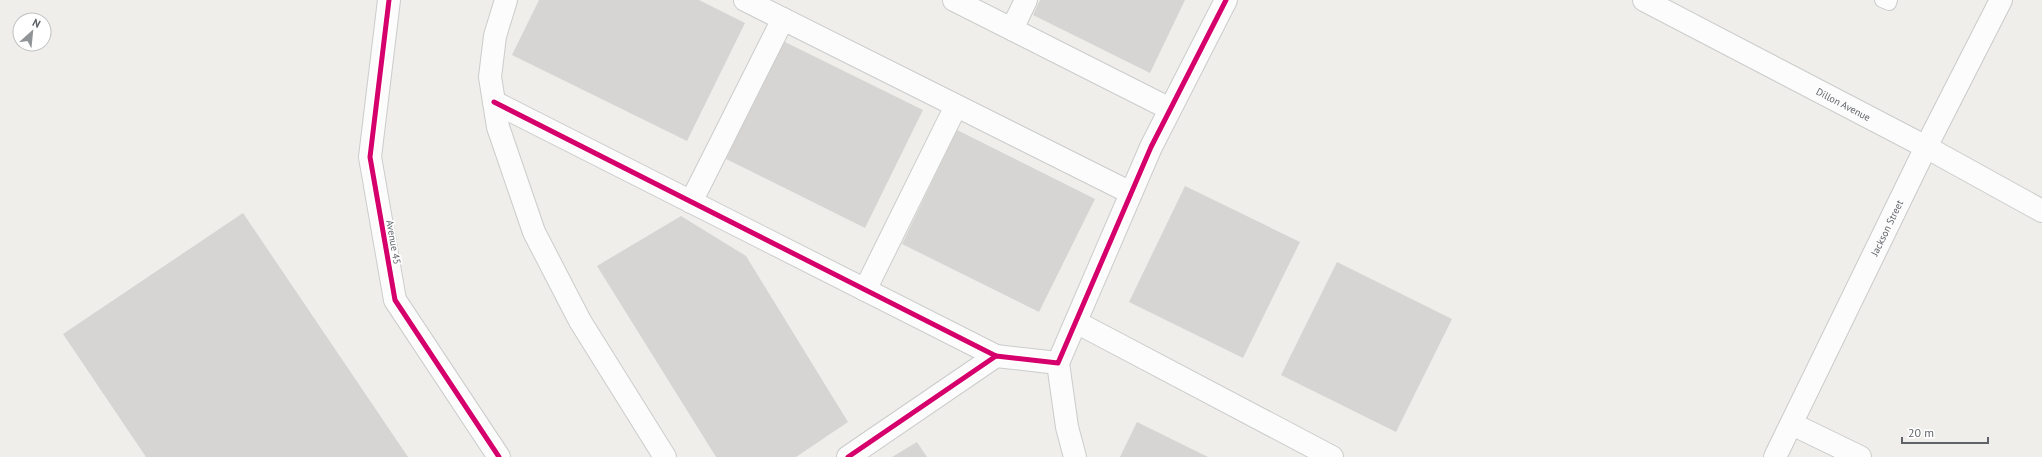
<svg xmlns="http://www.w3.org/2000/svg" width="2042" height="457" viewBox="0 0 2042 457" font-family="'PT Sans',sans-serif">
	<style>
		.building { fill: #d6d5d3 }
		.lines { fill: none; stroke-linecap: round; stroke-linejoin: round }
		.service-casing { stroke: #cbcccc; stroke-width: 16 }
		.minor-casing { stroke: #cbcccc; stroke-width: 24 }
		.secondary-casing { stroke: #cacacb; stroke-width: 24 }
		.service { stroke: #fdfcfc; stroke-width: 14 }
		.minor { stroke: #fdfcfc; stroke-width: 22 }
		.secondary { stroke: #fdfcfc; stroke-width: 22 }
		.cycleway-casing { stroke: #fff; stroke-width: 8 }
		.cycleway { stroke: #d6006c; stroke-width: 5 }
		.labels { text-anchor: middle; stroke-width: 3.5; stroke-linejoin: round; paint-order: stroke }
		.street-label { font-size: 10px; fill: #5f6368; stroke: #fff }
	</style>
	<rect width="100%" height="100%" fill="#efeeea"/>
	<g class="building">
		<polygon points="539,0 699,0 745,23 687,141 512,55"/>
		<polygon points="1040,0 1185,0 1150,73 1033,15"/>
		<polygon points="783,41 923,110 865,228 726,159"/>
		<polygon points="957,130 1095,199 1039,312 902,244"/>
		<polygon points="1185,186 1300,242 1243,358 1129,302"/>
		<polygon points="243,213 408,457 146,457 63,334"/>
		<polygon points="681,216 746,256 848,422 796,457 716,457 597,266"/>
		<polygon points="1337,262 1452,319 1396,432 1281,375"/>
		<polygon points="1137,422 1208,457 1120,457"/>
		<polygon points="917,442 927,457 892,457"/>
	</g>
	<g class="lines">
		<defs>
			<polyline id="service" points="1882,0 1889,3 1890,0"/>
			<g id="minor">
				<polyline points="389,0 370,157 395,300 499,457"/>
				<polyline points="506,0 495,36 490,77 498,127 534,232 580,321 665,457"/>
				<polyline points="745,0 1131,193"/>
				<polyline points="954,0 1170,109"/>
				<path id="s1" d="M 1644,0 L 1926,147 L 2042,211"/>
				<polyline points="1012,29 1026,0"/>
				<polyline points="494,102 996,356"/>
				<polyline points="691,202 783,19"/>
				<polyline points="865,290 956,106"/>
				<polyline points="1076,322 1332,457"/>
				<polyline points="1058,363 1067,427 1075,457"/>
				<polyline points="1792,424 1860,457"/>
				<polyline points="848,457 996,356 1058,363 1151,147 1226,0"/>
			</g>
			<g id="secondary">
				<path id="s2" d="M 1775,457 L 1926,147 L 2001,0"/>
			</g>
		</defs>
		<use href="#service" class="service-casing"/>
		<use href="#minor" class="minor-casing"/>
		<use href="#secondary" class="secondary-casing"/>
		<use href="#service" class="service"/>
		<use href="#minor" class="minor"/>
		<use href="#secondary" class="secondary"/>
		<defs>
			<g id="cycleway">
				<polyline points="389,0 370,157 395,300 499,457"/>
				<polyline points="494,102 996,356"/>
				<polyline points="848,457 996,356 1058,363 1151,147 1226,0"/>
			</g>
		</defs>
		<use href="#cycleway" class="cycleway-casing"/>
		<use href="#cycleway" class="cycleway"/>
	</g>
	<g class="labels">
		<g class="street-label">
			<text dy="4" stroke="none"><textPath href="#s1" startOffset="225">Dillon Avenue</textPath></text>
			<text dy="4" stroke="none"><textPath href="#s2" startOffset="255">Jackson Street</textPath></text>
			<text transform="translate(394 242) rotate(80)" y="4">Avenue 45</text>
		</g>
	</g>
	<g transform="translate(32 32) rotate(27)"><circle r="19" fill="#ffffff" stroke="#bfc1c3"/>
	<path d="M0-3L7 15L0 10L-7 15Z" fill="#919496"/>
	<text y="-6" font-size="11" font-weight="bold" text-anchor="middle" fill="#5f6368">N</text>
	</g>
	<path d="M1902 437v6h86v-6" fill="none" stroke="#5f6368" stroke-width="2"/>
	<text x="1908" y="437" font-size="12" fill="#5f6368" stroke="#ffffff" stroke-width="3" paint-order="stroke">20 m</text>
</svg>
